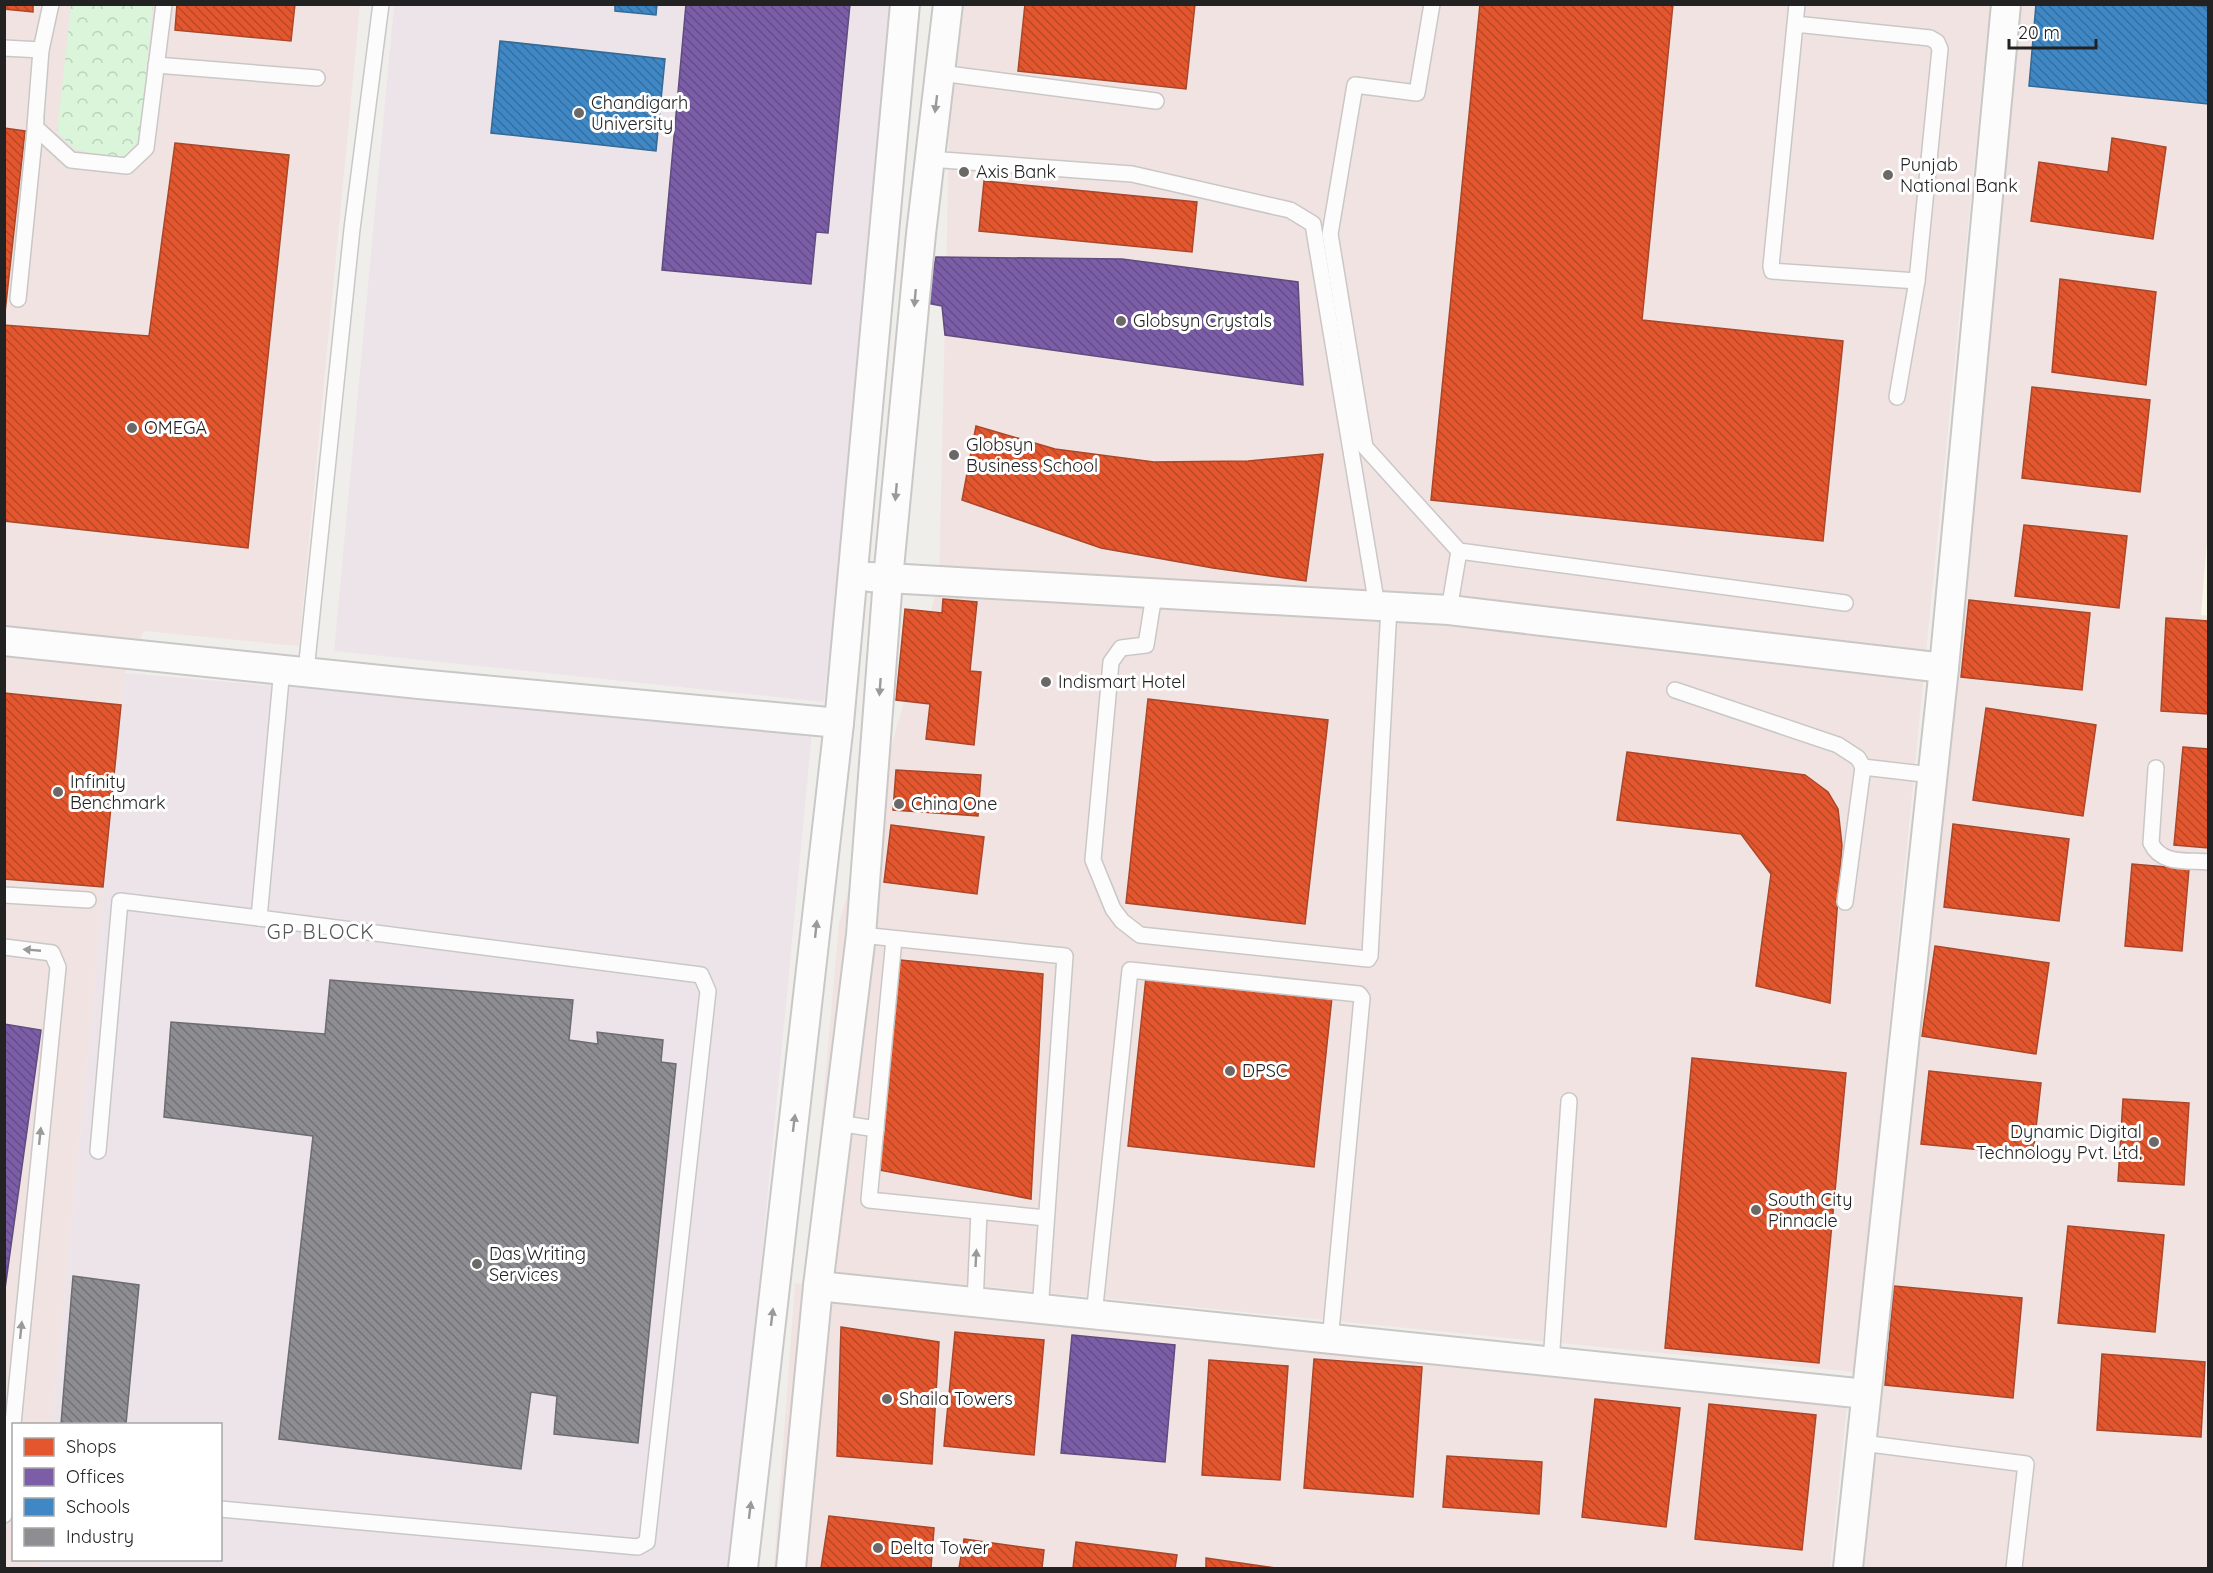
<svg xmlns="http://www.w3.org/2000/svg" width="2213" height="1573" viewBox="0 0 2213 1573" font-family="Quicksand,sans-serif">
	<style>
		.commercial { fill: #f1e3e1 }
		.industrial { fill: #ede4e9 }
		.education { fill: #f8f7e8 }
		.park { fill: url(#park-crowns) }
		.shops { fill: url(#shops-back-hatch); stroke: #aa472a; stroke-width: 1.5 }
		.offices { fill: url(#offices-back-hatch); stroke: #604c7f; stroke-width: 1.5 }
		.schools { fill: url(#schools-back-hatch); stroke: #366994; stroke-width: 1.5 }
		.industry { fill: url(#industry-back-hatch); stroke: #6d6d70; stroke-width: 1.5 }
		.lines { fill: none; stroke-linecap: round; stroke-linejoin: round }
		.service-casing { stroke: #c9c8c7; stroke-width: 18 }
		.minor-casing { stroke: #c9c8c7; stroke-width: 32 }
		.service { stroke: #fdfcfc; stroke-width: 15 }
		.minor { stroke: #fdfcfc; stroke-width: 28 }
		.oneway { fill: #9a9a9a }
		.poi-dot { fill: #6a6968; stroke: #fff; stroke-width: 2 }
		.labels { text-anchor: middle; stroke-width: 6; stroke-linejoin: round; paint-order: stroke }
		.poi-label { font-size: 18px; fill: #222; stroke: #fff; text-anchor: start }
		.neighbourhood-label { font-size: 20px; letter-spacing: 1.5px; fill: #555; stroke: #fff }
	</style>
	<defs>
		<pattern id="park-crowns" width="20" height="18" patternUnits="userSpaceOnUse" patternTransform="scale(1.5)"><rect width="20" height="18" fill="#daf5da"/><path d="M2 6a3 3 0 1 1 6 0M12 15a3 3 0 1 1 6 0" fill="none" stroke="#bbd2bb"/></pattern>
		<pattern id="shops-back-hatch" width="6" height="6" patternUnits="userSpaceOnUse" patternTransform="scale(1.5)"><rect width="6" height="6" fill="#e4572e"/><path d="M-1 5l2 2M0 0l6 6M5-1l2 2" fill="none" stroke="#b84827"/></pattern>
		<pattern id="offices-back-hatch" width="6" height="6" patternUnits="userSpaceOnUse" patternTransform="scale(1.5)"><rect width="6" height="6" fill="#7b5ea7"/><path d="M-1 5l2 2M0 0l6 6M5-1l2 2" fill="none" stroke="#644d88"/></pattern>
		<pattern id="schools-back-hatch" width="6" height="6" patternUnits="userSpaceOnUse" patternTransform="scale(1.5)"><rect width="6" height="6" fill="#3f88c5"/><path d="M-1 5l2 2M0 0l6 6M5-1l2 2" fill="none" stroke="#346fa0"/></pattern>
		<pattern id="industry-back-hatch" width="6" height="6" patternUnits="userSpaceOnUse" patternTransform="scale(1.5)"><rect width="6" height="6" fill="#8d8d92"/><path d="M-1 5l2 2M0 0l6 6M5-1l2 2" fill="none" stroke="#737377"/></pattern>
	</defs>
	<rect width="100%" height="100%" fill="#f0eeeb"/>
	<g class="commercial">
		<polygon points="5,5 360,5 299,646 144,631 125,673 52,1424 14,1424 14,1560 40,1560 39,1568 5,1568"/>
		<polygon points="952,5 1990,5 1855,1372 808,1269 839,923 939,583"/>
		<polygon points="2018,5 2208,5 2208,1568 1855,1568"/>
		<polygon points="795,1283 1847,1405 1830,1568 774,1568"/>
	</g>
	<g class="industrial">
		<polygon points="394,5 902,5 824,702 334,651"/>
		<polygon points="125,673 812,732 732,1568 39,1568 40,1560 220,1560 220,1424 52,1424"/>
	</g>
	<polygon class="education" points="2208,527 2208,616 2201,615"/>
	<polygon class="park" points="71,5 153,5 139,140 121,161 75,149 57,132"/>
	<g class="shops">
		<polygon points="4,4 33,4 33,12 4,9"/>
		<polygon points="177,4 295,4 291,41 175,30"/>
		<polygon points="1025,4 1195,4 1186,89 1018,71"/>
		<polygon points="1480,4 1673,4 1642,320 1843,341 1823,541 1431,500"/>
		<polygon points="4,128 25,131 4,322"/>
		<polygon points="2112,138 2166,147 2153,239 2031,221 2039,162 2108,172"/>
		<polygon points="175,143 289,155 248,548 4,521 4,325 149,336"/>
		<polygon points="984,181 1197,202 1192,252 979,231"/>
		<polygon points="2060,279 2156,292 2146,385 2052,372"/>
		<polygon points="2032,387 2150,400 2140,492 2022,478"/>
		<polygon points="976,426 1055,449 1154,462 1248,461 1323,454 1306,581 1213,568 1101,548 962,500"/>
		<polygon points="2024,525 2127,536 2119,608 2015,596"/>
		<polygon points="943,599 977,602 970,671 981,672 974,745 926,739 930,704 896,700 905,609 942,613"/>
		<polygon points="1969,600 2090,613 2082,690 1961,677"/>
		<polygon points="2166,618 2208,621 2208,714 2161,711"/>
		<polygon points="4,693 121,705 103,887 4,879"/>
		<polygon points="1148,699 1328,720 1305,924 1126,903"/>
		<polygon points="1986,708 2096,725 2083,816 1973,800"/>
		<polygon points="2183,747 2208,749 2208,848 2174,845"/>
		<polygon points="1627,752 1805,775 1828,792 1838,809 1842,845 1830,1003 1756,986 1771,874 1741,834 1617,820"/>
		<polygon points="896,770 981,775 978,816 893,810"/>
		<polygon points="1953,824 2069,839 2059,921 1944,907"/>
		<polygon points="891,825 984,837 977,894 884,882"/>
		<polygon points="2132,864 2189,869 2182,951 2125,946"/>
		<polygon points="1935,946 2049,963 2036,1054 1922,1036"/>
		<polygon points="900,960 1043,974 1031,1199 879,1170"/>
		<polygon points="1146,977 1332,997 1314,1167 1128,1146"/>
		<polygon points="1692,1058 1846,1073 1819,1363 1665,1348"/>
		<polygon points="1929,1071 2041,1083 2033,1155 1921,1144"/>
		<polygon points="2123,1099 2189,1103 2184,1185 2118,1181"/>
		<polygon points="2068,1226 2164,1235 2155,1332 2058,1323"/>
		<polygon points="1894,1286 2022,1298 2013,1398 1885,1385"/>
		<polygon points="841,1327 939,1342 932,1464 837,1456"/>
		<polygon points="955,1332 1044,1340 1034,1455 944,1446"/>
		<polygon points="2102,1354 2205,1362 2201,1437 2097,1430"/>
		<polygon points="1314,1359 1422,1367 1413,1497 1304,1488"/>
		<polygon points="1209,1360 1288,1366 1280,1480 1202,1475"/>
		<polygon points="1595,1399 1680,1408 1666,1527 1582,1517"/>
		<polygon points="1709,1404 1816,1415 1802,1550 1695,1539"/>
		<polygon points="1447,1456 1542,1462 1539,1514 1443,1507"/>
		<polygon points="829,1516 934,1528 931,1568 821,1568"/>
		<polygon points="964,1539 1044,1550 1042,1568 959,1568"/>
		<polygon points="1076,1542 1177,1555 1175,1568 1073,1568"/>
		<polygon points="1206,1558 1276,1568 1206,1568"/>
	</g>
	<g class="offices">
		<polygon points="686,4 850,4 828,233 816,232 811,284 662,270"/>
		<polygon points="936,257 1122,259 1298,282 1303,385 945,335 942,306 926,303"/>
		<polygon points="4,1024 41,1030 4,1296"/>
		<polygon points="1072,1335 1175,1345 1165,1462 1061,1453"/>
	</g>
	<g class="schools">
		<polygon points="615,4 657,4 656,15 615,11"/>
		<polygon points="2036,4 2179,4 2208,7 2208,104 2029,86"/>
		<polygon points="500,41 665,59 656,151 491,133"/>
	</g>
	<g class="industry">
		<polygon points="330,980 573,1000 569,1040 598,1044 597,1032 663,1040 661,1062 676,1064 638,1443 554,1434 557,1396 531,1392 521,1469 279,1439 313,1136 164,1117 171,1022 325,1034"/>
		<polygon points="73,1276 139,1285 126,1424 61,1424"/>
	</g>
	<g class="lines">
		<defs>
			<g id="service">
				<polyline points="51,4 41,50 35,127 71,160 127,166 146,148 164,4"/>
				<polyline points="1432,4 1417,93 1355,85 1330,234 1365,447 1459,551 1845,603"/>
				<polyline points="1795,24 1930,38 1937,42 1940,49 1917,281 1772,271 1771,266 1797,4"/>
				<polyline points="4,48 41,50"/>
				<polyline points="156,65 317,78"/>
				<polyline points="940,73 1156,101"/>
				<polyline points="929,159 1132,174 1290,210 1313,224 1377,606"/>
				<polyline points="18,299 36,120"/>
				<polyline points="1897,397 1917,281"/>
				<polyline points="1154,595 1146,645 1121,648 1111,662 1093,860 1113,909 1122,921 1140,935 1368,959 1370,956 1389,607"/>
				<polyline points="1449,610 1459,551"/>
				<polyline points="306,671 352,229 381,4"/>
				<polyline points="1675,690 1838,745 1858,758 1863,767 1932,775"/>
				<path d="M 2156,768 L 2151,843 C 2161,865 2187,860 2208,862"/>
				<polyline points="4,895 88,900"/>
				<polyline points="1845,902 1863,767"/>
				<polyline points="861,935 1065,956 1040,1311"/>
				<polyline points="894,939 869,1200 1046,1218"/>
				<polyline points="4,947 52,953 58,967 4,1515"/>
				<polyline points="838,1123 876,1129"/>
				<polyline points="98,1151 120,901 259,918"/>
				<polyline points="975,1304 979,1212"/>
				<polyline points="1094,1316 1130,970 1359,994 1362,998 1330,1341"/>
				<polyline points="1551,1363 1569,1101"/>
				<polyline points="1862,1443 2026,1464 2014,1568"/>
				<polyline points="220,1509 638,1547 647,1542 708,991 701,975 259,918 282,668"/>
			</g>
			<g id="minor">
				<polyline points="870,577 1449,610 1944,668"/>
				<polyline points="4,641 419,684 839,723"/>
				<polyline points="818,1286 1866,1394"/>
				<polyline points="743,1568 839,723 905,4"/>
				<polyline points="791,1568 818,1286 861,935 888,579 921,234 948,4"/>
				<polyline points="1848,1568 1944,668 2006,4"/>
			</g>
		</defs>
		<use href="#service" class="service-casing"/>
		<use href="#minor" class="minor-casing"/>
		<use href="#service" class="service"/>
		<use href="#minor" class="minor"/>
	</g>
	<defs><path id="oneway-solid" d="M-6-.8H1V-3.2L6.5 0L1 3.2V.8H-6Z" transform="scale(1.5)"/></defs>
	<g class="oneway">
		<use href="#oneway-solid" transform="translate(936 104) rotate(97)"/>
		<use href="#oneway-solid" transform="translate(915 298) rotate(95)"/>
		<use href="#oneway-solid" transform="translate(896 492) rotate(95)"/>
		<use href="#oneway-solid" transform="translate(880 687) rotate(94)"/>
		<use href="#oneway-solid" transform="translate(816 929) rotate(-84)"/>
		<use href="#oneway-solid" transform="translate(32 950) rotate(-175)"/>
		<use href="#oneway-solid" transform="translate(794 1123) rotate(-83)"/>
		<use href="#oneway-solid" transform="translate(40 1136) rotate(-84)"/>
		<use href="#oneway-solid" transform="translate(976 1258) rotate(-87)"/>
		<use href="#oneway-solid" transform="translate(772 1317) rotate(-83)"/>
		<use href="#oneway-solid" transform="translate(21 1330) rotate(-84)"/>
		<use href="#oneway-solid" transform="translate(750 1510) rotate(-83)"/>
	</g>
	<g class="poi-dot">
		<circle cx="579" cy="113" r="6"/>
		<circle cx="964" cy="172" r="6"/>
		<circle cx="1888" cy="175" r="6"/>
		<circle cx="1121" cy="321" r="6"/>
		<circle cx="132" cy="428" r="6"/>
		<circle cx="954" cy="455" r="6"/>
		<circle cx="1046" cy="682" r="6"/>
		<circle cx="58" cy="792" r="6"/>
		<circle cx="899" cy="804" r="6"/>
		<circle cx="1230" cy="1071" r="6"/>
		<circle cx="2154" cy="1142" r="6"/>
		<circle cx="1756" cy="1210" r="6"/>
		<circle cx="477" cy="1264" r="6"/>
		<circle cx="887" cy="1399" r="6"/>
		<circle cx="878" cy="1548" r="6"/>
	</g>
	<g class="labels">
		<g class="poi-label">
			<text x="591" y="109">Chandigarh<tspan x="591" dy="21">University</tspan></text>
			<text x="1900" y="171">Punjab<tspan x="1900" dy="21">National Bank</tspan></text>
			<text x="976" y="178">Axis Bank</text>
			<text x="1133" y="327">Globsyn Crystals</text>
			<text x="144" y="434">OMEGA</text>
			<text x="966" y="451">Globsyn<tspan x="966" dy="21">Business School</tspan></text>
			<text x="1058" y="688">Indismart Hotel</text>
			<text x="70" y="788">Infinity<tspan x="70" dy="21">Benchmark</tspan></text>
			<text x="911" y="810">China One</text>
			<text x="1242" y="1077">DPSC</text>
			<text x="2142" y="1138" text-anchor="end">Dynamic Digital<tspan x="2142" dy="21">Technology Pvt. Ltd.</tspan></text>
			<text x="1768" y="1206">South City<tspan x="1768" dy="21">Pinnacle</tspan></text>
			<text x="489" y="1260">Das Writing<tspan x="489" dy="21">Services</tspan></text>
			<text x="899" y="1405">Shaila Towers</text>
			<text x="890" y="1554">Delta Tower</text>
		</g>
		<g class="neighbourhood-label">
			<text x="321" y="939">GP BLOCK</text>
		</g>
	</g>
	<rect width="2213" height="1573" fill="none" stroke="#222222" stroke-width="12"/>
	<rect x="12" y="1423" width="210" height="138" fill="#ffffff" stroke="#a7a7a7" stroke-width="1.5"/>
	<rect x="24" y="1438" width="30" height="18" fill="#e4572e" stroke="#a7a7a7" stroke-width="1.5"/>
	<text x="66" y="1453" font-size="18" fill="#222222">Shops</text>
	<rect x="24" y="1468" width="30" height="18" fill="#7b5ea7" stroke="#a7a7a7" stroke-width="1.5"/>
	<text x="66" y="1483" font-size="18" fill="#222222">Offices</text>
	<rect x="24" y="1498" width="30" height="18" fill="#3f88c5" stroke="#a7a7a7" stroke-width="1.5"/>
	<text x="66" y="1513" font-size="18" fill="#222222">Schools</text>
	<rect x="24" y="1528" width="30" height="18" fill="#8d8d92" stroke="#a7a7a7" stroke-width="1.5"/>
	<text x="66" y="1543" font-size="18" fill="#222222">Industry</text>
	<path d="M2009 39v9h87v-9" fill="none" stroke="#222222" stroke-width="3"/>
	<text x="2018" y="39" font-size="18" fill="#222222" stroke="#ffffff" stroke-width="4.5" paint-order="stroke">20 m</text>
</svg>
